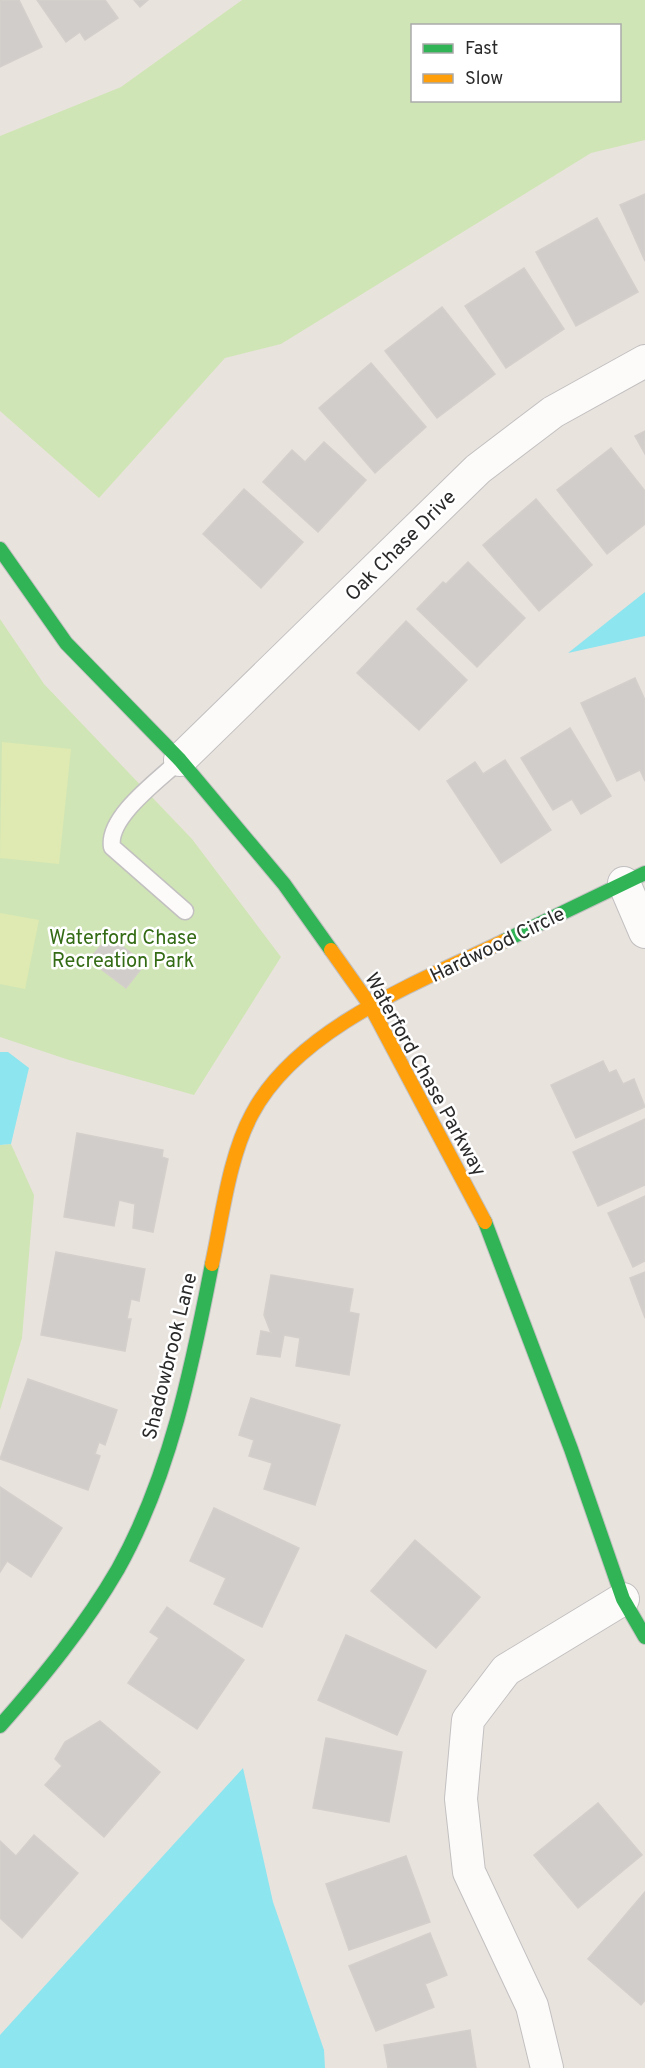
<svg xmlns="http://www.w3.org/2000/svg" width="645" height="2068" viewBox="0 0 645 2068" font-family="Overpass,sans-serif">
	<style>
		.green { fill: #d0e5b5; fill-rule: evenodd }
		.pitch { fill: #deeab2 }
		.water { fill: #8de5ef }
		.building { fill: #d1cdca; stroke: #d4cfcb; stroke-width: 1.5 }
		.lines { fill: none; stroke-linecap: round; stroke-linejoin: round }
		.lane-casing { stroke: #c2c0c0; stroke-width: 19 }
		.street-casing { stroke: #c2c0c0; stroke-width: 34 }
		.fast-casing { stroke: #c2c0c0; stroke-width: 16 }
		.slow-casing { stroke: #c2c0c0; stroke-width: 16 }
		.lane { stroke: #fcfbfa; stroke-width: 16 }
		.street { stroke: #fcfbfa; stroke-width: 32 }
		.fast { stroke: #30b455; stroke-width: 14 }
		.slow { stroke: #ff9f0a; stroke-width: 14 }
		.labels { text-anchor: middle; stroke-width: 5; stroke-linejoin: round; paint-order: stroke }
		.street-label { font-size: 20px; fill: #2a2a2a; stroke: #fff }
		.park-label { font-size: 20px; fill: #346b15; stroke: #fff }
	</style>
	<rect width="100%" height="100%" fill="#e9e3de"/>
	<g class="green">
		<path d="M 242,0 L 645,0 L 645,140 L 591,153 L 281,344 L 225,358 L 99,498 L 0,411 L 0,136 L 121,87 ZM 412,26 L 620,26 L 620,100 L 412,100 Z"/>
		<polygon points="0,619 44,684 192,839 281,957 194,1095 69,1060 0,1037"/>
		<polygon points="11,1144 34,1195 22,1338 0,1410 0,1145"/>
	</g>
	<g class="pitch">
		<polygon points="2,742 71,749 59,864 0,858"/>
		<polygon points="0,913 39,920 25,989 0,984"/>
	</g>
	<g class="water">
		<polygon points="645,592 645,636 568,653"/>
		<polygon points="0,1052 8,1052 29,1068 11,1144 0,1145"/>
		<polygon points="243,1768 273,1902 324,2050 325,2068 0,2068 0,2035"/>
	</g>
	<g class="building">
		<polygon points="0,0 19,0 42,47 0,67"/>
		<polygon points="37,0 105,0 118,18 85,40 80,32 66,42"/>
		<polygon points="134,0 148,0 140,7"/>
		<polygon points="645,194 645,261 620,205"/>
		<polygon points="597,218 638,292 576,326 536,252"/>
		<polygon points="524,268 564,329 506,368 465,306"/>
		<polygon points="442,307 495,374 437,418 385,351"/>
		<polygon points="371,363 426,427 375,473 319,408"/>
		<polygon points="645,431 645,454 635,436"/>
		<polygon points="324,442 366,480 318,532 263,482 292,450 305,462"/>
		<polygon points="611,448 645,491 645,524 607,554 557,490"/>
		<polygon points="244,489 303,542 261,588 203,534"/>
		<polygon points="536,499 592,565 539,611 483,545"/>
		<polygon points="468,562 525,618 477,667 417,609 443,582 446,584"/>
		<polygon points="406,621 467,680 419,730 357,673"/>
		<polygon points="635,678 645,700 645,781 640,770 617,781 581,703"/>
		<polygon points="570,728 611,796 581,814 572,799 553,810 521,758"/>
		<polygon points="505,760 551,830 501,863 447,781 475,762 483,774"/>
		<polygon points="109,936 145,964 126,988 89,960"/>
		<polygon points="603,1061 609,1073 616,1070 623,1084 634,1079 645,1107 576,1138 551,1085"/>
		<polygon points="645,1119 645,1185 598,1206 573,1152"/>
		<polygon points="77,1133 163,1150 162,1157 168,1159 153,1232 133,1228 135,1204 119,1200 114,1226 64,1217"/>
		<polygon points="645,1196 645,1261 633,1267 608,1213"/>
		<polygon points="56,1252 145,1269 139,1301 131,1299 127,1319 131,1319 125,1351 41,1335"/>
		<polygon points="645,1272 645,1318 630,1278"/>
		<polygon points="271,1275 353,1289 349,1312 359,1314 349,1375 296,1366 300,1338 284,1335 280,1357 257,1354 261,1331 271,1333 264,1315"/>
		<polygon points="28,1379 117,1410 105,1445 99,1442 95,1454 100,1456 88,1490 0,1459"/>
		<polygon points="251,1398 340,1425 315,1505 264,1489 272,1463 249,1456 254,1440 239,1435"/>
		<polygon points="0,1487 62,1528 31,1577 7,1561 0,1572"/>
		<polygon points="214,1508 299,1548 262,1627 214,1604 226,1578 190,1561"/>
		<polygon points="415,1540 480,1597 436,1648 371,1591"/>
		<polygon points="167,1607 244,1660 197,1729 128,1683 159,1638 150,1632"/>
		<polygon points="346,1635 426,1671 397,1735 318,1700"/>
		<polygon points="100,1721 160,1772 104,1837 45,1785 62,1766 55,1759 65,1742"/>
		<polygon points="326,1738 402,1752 389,1822 313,1808"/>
		<polygon points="598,1803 642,1855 578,1908 534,1855"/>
		<polygon points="34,1835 78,1873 22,1938 0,1918 0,1841 16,1856"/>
		<polygon points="406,1856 430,1922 349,1950 326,1884"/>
		<polygon points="645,1892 645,2000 641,2005 588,1959"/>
		<polygon points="430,1933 447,1975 425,1984 434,2007 376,2031 349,1966"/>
		<polygon points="470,2030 476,2068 388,2068 384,2045"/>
	</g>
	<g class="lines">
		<defs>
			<path id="lane" d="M 180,760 C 159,780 107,817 112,847 L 185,911"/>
			<g id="street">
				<polyline points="180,760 478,469 553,412 645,361"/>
				<polyline points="624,883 645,932"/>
				<polyline points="547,2068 532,2006 469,1872 461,1799 468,1720 506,1670 623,1599"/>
			</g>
			<g id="fast">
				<polyline points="0,549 66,643 180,760 284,884 331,950"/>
				<polyline points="504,941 645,873"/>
				<polyline points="485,1222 571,1449 623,1599 645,1637"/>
				<path d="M 0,1726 C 43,1677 85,1626 118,1569 C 170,1476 192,1367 212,1264"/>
			</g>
			<g id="slow">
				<polyline points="331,950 370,1005 485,1222"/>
				<path d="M 212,1264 C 222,1218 229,1156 252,1114 C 297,1028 421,981 504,941"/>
			</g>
		</defs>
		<use href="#lane" class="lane-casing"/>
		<use href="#street" class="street-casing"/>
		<use href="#fast" class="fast-casing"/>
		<use href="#slow" class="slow-casing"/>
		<use href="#lane" class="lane"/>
		<use href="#street" class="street"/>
		<use href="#fast" class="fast"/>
		<use href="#slow" class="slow"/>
	</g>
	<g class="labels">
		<g class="street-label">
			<text transform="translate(400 545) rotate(-45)" y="7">Oak Chase Drive</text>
			<text transform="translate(497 944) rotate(-26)" y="7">Hardwood Circle</text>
			<text transform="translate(426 1074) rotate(61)" y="7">Waterford Chase Parkway</text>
			<text transform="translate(169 1356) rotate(-76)" y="7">Shadowbrook Lane</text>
		</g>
		<g class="park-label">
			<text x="123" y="944">Waterford Chase<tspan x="123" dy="23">Recreation Park</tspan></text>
		</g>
	</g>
	<rect x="411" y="24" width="210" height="78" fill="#ffffff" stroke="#aaaaaa" stroke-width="1.5"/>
	<rect x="423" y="44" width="30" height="9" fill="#30b455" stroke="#aaaaaa" stroke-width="1.5"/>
	<text x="465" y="54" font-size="18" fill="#2a2a2a">Fast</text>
	<rect x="423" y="74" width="30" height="9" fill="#ff9f0a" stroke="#aaaaaa" stroke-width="1.5"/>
	<text x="465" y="84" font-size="18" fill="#2a2a2a">Slow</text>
</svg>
